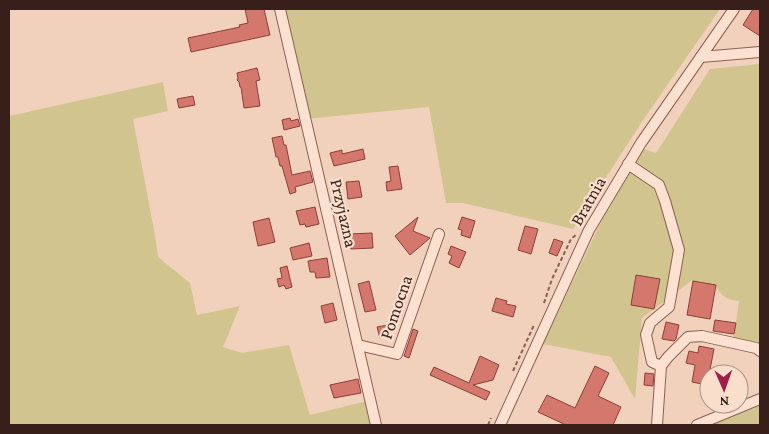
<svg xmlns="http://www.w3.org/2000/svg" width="769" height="434" viewBox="0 0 769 434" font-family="'Crimson Pro',serif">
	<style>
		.green { fill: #d1c48f }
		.building { fill: #d4786e; stroke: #8c3e37 }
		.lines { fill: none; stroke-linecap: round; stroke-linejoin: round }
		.minor-casing { stroke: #8b6054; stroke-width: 12 }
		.path { stroke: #8b6054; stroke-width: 2; stroke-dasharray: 4 2.5; stroke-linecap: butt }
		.minor { stroke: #fce1d0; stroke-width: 10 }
		.labels { text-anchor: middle; stroke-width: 4.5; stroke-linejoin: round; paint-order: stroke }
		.street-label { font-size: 18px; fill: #391f1a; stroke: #f9decc }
	</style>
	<rect width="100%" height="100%" fill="#f2d1bc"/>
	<g class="green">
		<polygon points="280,9 720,9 641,123 573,229 463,203 446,203 429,107 305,119"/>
		<path d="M 760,64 L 760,352 L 733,343 L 739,301 C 727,300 721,296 715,285 L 691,281 L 642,318 L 635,399 L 611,357 L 543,344 L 601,222 L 644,149 L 656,153 L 710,69 Z"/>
		<polygon points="163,82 168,111 133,119 155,235 158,257 190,283 197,315 240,306 223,347 242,353 289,345 310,415 371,400 376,425 9,425 9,116"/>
		<polygon points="760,399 760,425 708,425"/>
	</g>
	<g class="building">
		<polygon points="245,9 264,9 270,35 191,52 188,38 240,27 239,25 248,23"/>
		<polygon points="753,9 760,9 760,36 743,25"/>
		<polygon points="257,68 260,80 256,81 260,106 244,108 241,87 240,87 239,82 237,80 238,78 237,73"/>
		<polygon points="193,96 195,105 179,108 177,99"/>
		<polygon points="290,118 291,121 298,119 300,126 284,130 282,120"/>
		<polygon points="282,136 284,145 286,145 292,175 310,171 313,182 295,187 296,192 290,194 282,166 280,166 278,157 276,157 272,138"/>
		<polygon points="363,149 365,159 334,166 330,153 342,150 342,154"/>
		<polygon points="398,166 402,189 387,191 386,182 391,181 389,167"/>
		<polygon points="359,181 362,197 348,199 346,182"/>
		<polygon points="315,207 319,224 306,227 305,224 300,225 296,211"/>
		<polygon points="418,217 413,231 430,238 410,255 395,236"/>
		<polygon points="462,217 475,221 470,238 461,235 462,230 458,229"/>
		<polygon points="269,218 275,242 258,246 253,222"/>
		<polygon points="525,226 538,229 531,254 518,250"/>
		<polygon points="372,233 373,248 351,249 350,234"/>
		<polygon points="554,239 563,242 557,256 549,253"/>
		<polygon points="309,243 312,256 293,260 290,248"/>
		<polygon points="451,246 466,252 459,268 449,263 452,256 448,254"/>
		<polygon points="327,258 330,277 316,278 315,272 310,272 308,261"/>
		<polygon points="287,266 292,287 286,289 284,285 279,287 277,279 282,278 280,268"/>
		<polygon points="636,275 660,279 654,309 631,305"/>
		<polygon points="369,281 376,310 365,312 358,284"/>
		<polygon points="693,281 716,285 710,319 687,315"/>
		<polygon points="496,298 507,301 506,304 516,306 513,317 492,311"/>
		<polygon points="333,303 337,320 325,323 321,306"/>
		<polygon points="715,320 736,323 734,334 713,331"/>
		<polygon points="666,322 679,325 676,339 674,341 662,339"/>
		<polygon points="388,325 391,335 380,338 377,327"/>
		<polygon points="413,329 418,331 409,358 404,356"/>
		<polygon points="699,346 714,349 707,385 692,382 695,365 686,363 689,351 698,353"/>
		<polygon points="480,356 499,365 493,380 473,385 490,392 486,400 430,375 434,367 469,383"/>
		<polygon points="595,366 609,373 598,396 621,407 613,425 566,425 538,412 547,395 575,408"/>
		<polygon points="645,373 654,374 653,386 644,385"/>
		<polygon points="358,379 361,393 334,398 330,385"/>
	</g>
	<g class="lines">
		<defs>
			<g id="minor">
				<polyline points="280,9 376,425"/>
				<polyline points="701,57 760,52"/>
				<polyline points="628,164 659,185 665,201 679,250 669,307 650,323 646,335 652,362 661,366"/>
				<polyline points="358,345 397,354 439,234"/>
				<polyline points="500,425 589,230 641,143 734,9"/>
				<polyline points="657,425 661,366 668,357 688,337 702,336 756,348 760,351"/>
				<polyline points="697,425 760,399"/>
			</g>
		</defs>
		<use href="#minor" class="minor-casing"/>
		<g class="path">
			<polyline points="544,303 552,279 571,239 576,235"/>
			<polyline points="513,371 534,325"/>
			<polyline points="488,425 491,418"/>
		</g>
		<use href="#minor" class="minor"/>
	</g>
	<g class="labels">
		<g class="street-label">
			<text transform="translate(588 201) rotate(-60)" y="6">Bratnia</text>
			<text transform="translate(344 213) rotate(77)" y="6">Przyjazna</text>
			<text transform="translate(396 307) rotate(-71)" y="6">Pomocna</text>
		</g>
	</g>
	<rect width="769" height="434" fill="none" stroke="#391f1a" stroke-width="20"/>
	<g transform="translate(724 389) rotate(178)"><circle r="24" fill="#f9decc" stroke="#ac9285"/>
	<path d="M0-4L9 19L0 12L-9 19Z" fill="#a01e47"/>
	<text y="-8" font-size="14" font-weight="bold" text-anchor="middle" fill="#391f1a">N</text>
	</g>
</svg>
